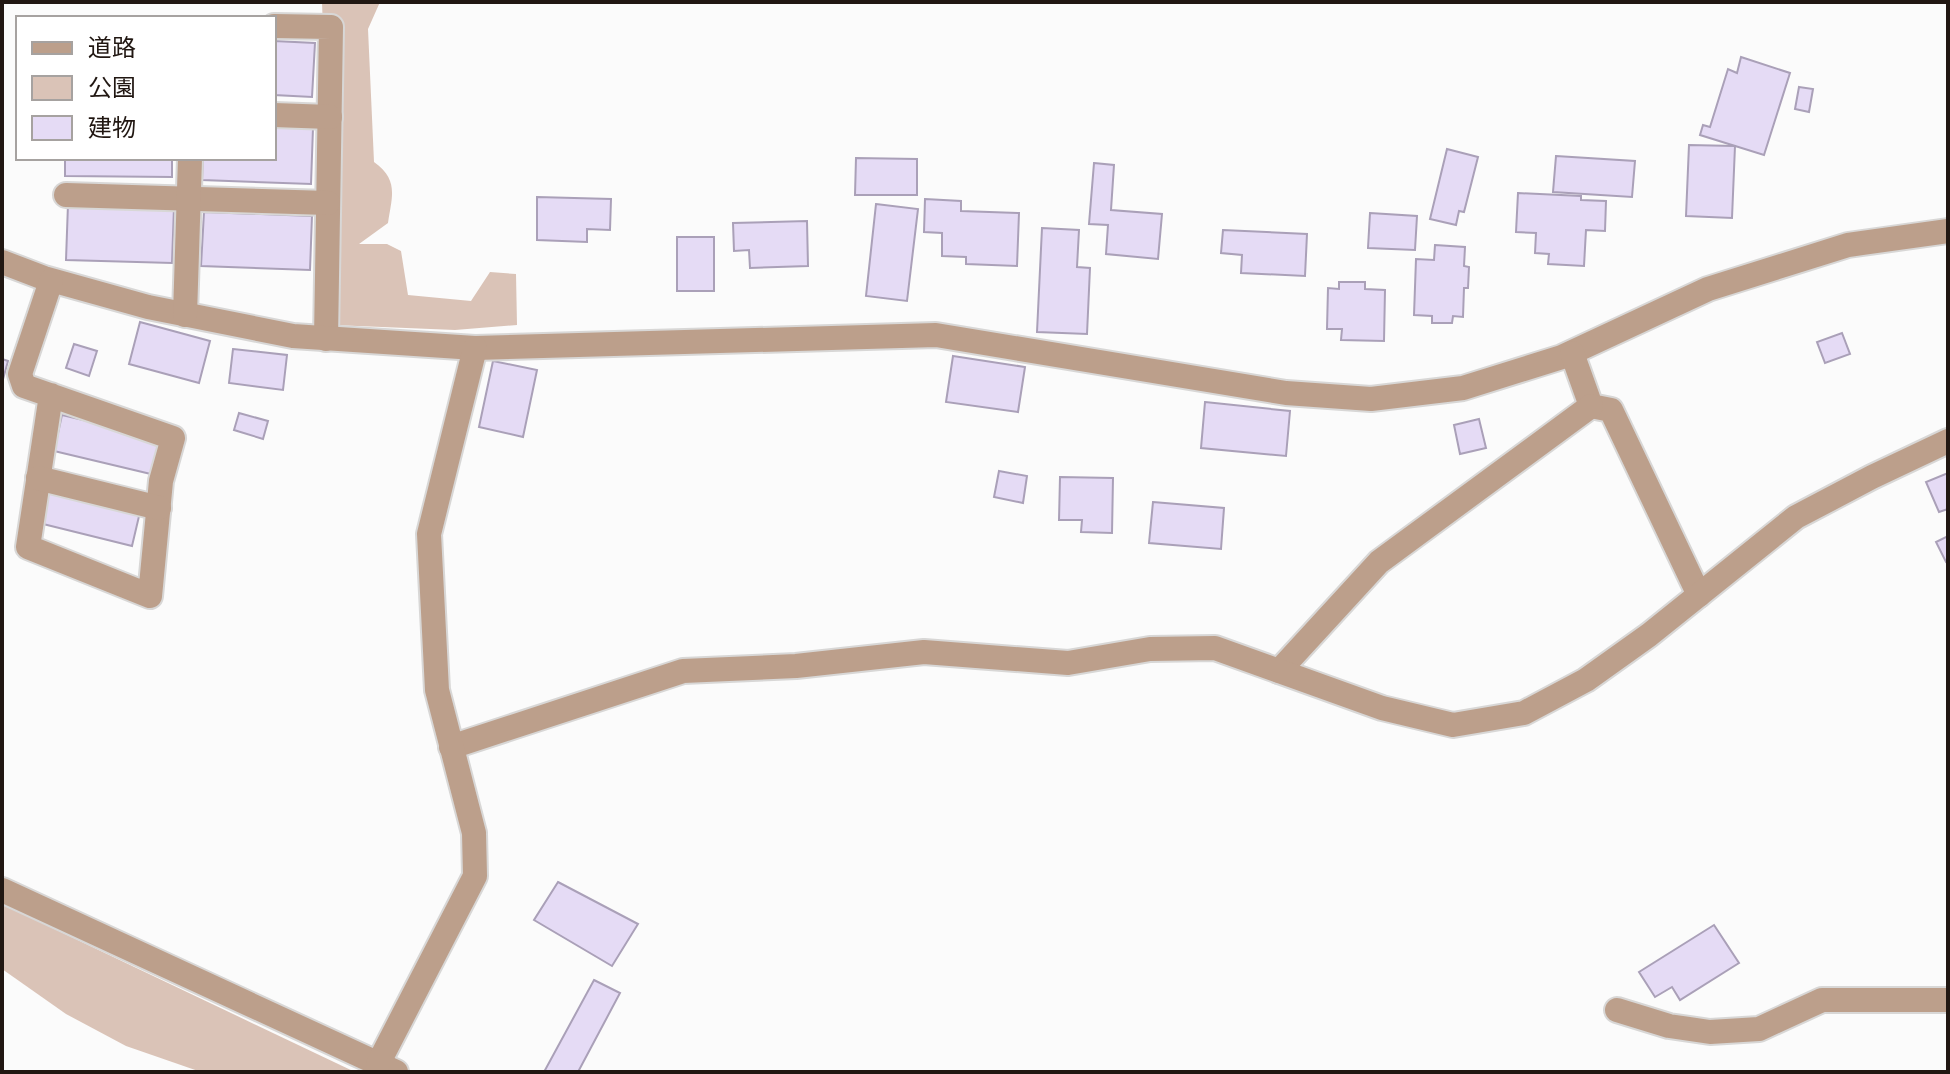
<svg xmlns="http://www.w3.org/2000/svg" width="1950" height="1074" viewBox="0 0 1950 1074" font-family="'Fira Sans Condensed','Noto Sans JP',sans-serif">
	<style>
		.green { fill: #dac3b7 }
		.building { fill: #e5dbf5; stroke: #aaa0b8; stroke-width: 2 }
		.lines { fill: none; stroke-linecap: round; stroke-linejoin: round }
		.street-casing { stroke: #d8d7d6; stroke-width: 28 }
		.street { stroke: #bc9f8b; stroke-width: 24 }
	</style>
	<rect width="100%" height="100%" fill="#fbfbfb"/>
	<g class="green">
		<path d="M 322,2 L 380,2 L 368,29 L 374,162 C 399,180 392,196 388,223 L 359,244 L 387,244 L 401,251 L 408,295 L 471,301 L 490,272 L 516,274 L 517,325 L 455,330 L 333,325 Z"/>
		<polygon points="2,904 355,1072 201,1072 126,1046 66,1014 2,969"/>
	</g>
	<g class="building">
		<polygon points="274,41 315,43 312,97 274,95"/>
		<polygon points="1741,57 1790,73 1764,155 1700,135 1703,125 1710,127 1728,69 1737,73"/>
		<polygon points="1799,87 1813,89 1809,112 1795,109"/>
		<polygon points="274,126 313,128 311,184 202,180 203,158 274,158"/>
		<polygon points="1689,145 1735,146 1732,218 1686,216"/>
		<polygon points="1447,149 1478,157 1464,212 1459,211 1456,225 1430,219"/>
		<polygon points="1556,156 1635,161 1632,197 1553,192"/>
		<polygon points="65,158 172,158 172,177 65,176"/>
		<polygon points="856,158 917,159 917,195 855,195"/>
		<polygon points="1094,163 1114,165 1111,210 1162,214 1158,259 1106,254 1108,225 1089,224"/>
		<polygon points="1518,193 1581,196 1581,200 1606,201 1605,231 1586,230 1584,266 1548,264 1549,254 1535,253 1536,233 1516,232"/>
		<polygon points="537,197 611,199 610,230 587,229 587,242 537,240"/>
		<polygon points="925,199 961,201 961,211 1019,213 1017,266 966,264 966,257 942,256 942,233 924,232"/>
		<polygon points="68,204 174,207 172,263 66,260"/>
		<polygon points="876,204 918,209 907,301 866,296"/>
		<polygon points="204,212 312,216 310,270 201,266"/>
		<polygon points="1370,213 1417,216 1415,250 1368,248"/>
		<polygon points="807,221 808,266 750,268 749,250 734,251 733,223"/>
		<polygon points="1042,228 1079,230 1077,267 1090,268 1087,334 1037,332"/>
		<polygon points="1223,230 1307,234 1305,276 1241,273 1242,255 1221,253"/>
		<rect x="677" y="237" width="37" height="54"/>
		<polygon points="1435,245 1465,247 1464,266 1469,267 1468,288 1464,288 1463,317 1453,316 1452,323 1432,323 1432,316 1414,315 1416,259 1434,260"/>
		<polygon points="1339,282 1365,282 1365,289 1385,290 1384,341 1341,340 1342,329 1327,329 1328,288 1339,289"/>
		<polygon points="140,322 210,341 199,383 129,364"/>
		<polygon points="1842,333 1850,354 1825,363 1817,342"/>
		<polygon points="74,344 97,351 89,376 66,368"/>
		<polygon points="233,349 287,355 283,390 229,383"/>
		<polygon points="953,356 1025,367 1018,412 946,402"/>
		<polygon points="2,359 8,361 2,383"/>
		<polygon points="493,361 537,370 523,437 479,427"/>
		<polygon points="1205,402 1290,411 1286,456 1201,448"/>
		<polygon points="239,413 268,421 263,439 234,430"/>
		<polygon points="62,415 164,439 155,475 54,451"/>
		<polygon points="1479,419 1486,448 1460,454 1454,425"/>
		<polygon points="999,471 1027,476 1023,503 994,497"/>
		<polygon points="1948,473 1948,509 1939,512 1926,482"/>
		<polygon points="1060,477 1113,478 1112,533 1081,532 1082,520 1059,520"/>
		<polygon points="43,489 140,512 132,546 35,522"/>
		<polygon points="1153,502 1224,508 1221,549 1149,543"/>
		<polygon points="1948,536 1948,561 1946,562 1936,542"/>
		<polygon points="558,882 638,924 612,966 534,920"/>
		<polygon points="1714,925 1739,963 1680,1000 1672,987 1655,997 1639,972"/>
		<polygon points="594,980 620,993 578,1072 544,1072"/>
	</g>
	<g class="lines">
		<defs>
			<g id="street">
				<polyline points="274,26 331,27 326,339"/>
				<polyline points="274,115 330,117"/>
				<polyline points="66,195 328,203"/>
				<polyline points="2,262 44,278 148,307 293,336 475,348 936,335 1286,393 1371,399 1463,388 1562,357 1708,289 1848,245 1948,231"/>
				<polyline points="185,315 190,158"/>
				<polyline points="1572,353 1591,406 1611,410 1699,595"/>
				<polyline points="51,395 28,547 150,596 161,481 173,438 24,386 20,374 51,281"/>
				<polyline points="38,478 159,508"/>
				<polyline points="1279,671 1379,562 1591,406"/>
				<polyline points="451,747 683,671 796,666 924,652 1068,663 1150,649 1215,648 1382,708 1453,725 1524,713 1586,680 1649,635 1796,517 1872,477 1948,441"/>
				<polyline points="2,890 396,1072"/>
				<polyline points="1617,1010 1669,1026 1710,1032 1759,1029 1822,1000 1948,1000"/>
				<polyline points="378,1064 475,876 474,833 437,690 429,534 475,348"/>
			</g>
		</defs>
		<use href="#street" class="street-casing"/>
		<use href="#street" class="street"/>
	</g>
	<rect width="1950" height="1074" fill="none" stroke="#211712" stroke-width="8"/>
	<rect x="16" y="16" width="260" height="144" fill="#ffffff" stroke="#a6a2a0" stroke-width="2"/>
	<rect x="32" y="42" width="40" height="12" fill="#bc9f8b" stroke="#a6a2a0" stroke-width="2"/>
	<text x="88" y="56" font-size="24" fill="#211712">道路</text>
	<rect x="32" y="76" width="40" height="24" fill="#dac3b7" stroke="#a6a2a0" stroke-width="2"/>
	<text x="88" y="96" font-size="24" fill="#211712">公園</text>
	<rect x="32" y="116" width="40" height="24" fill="#e5dbf5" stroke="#a6a2a0" stroke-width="2"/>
	<text x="88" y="136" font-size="24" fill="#211712">建物</text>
</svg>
